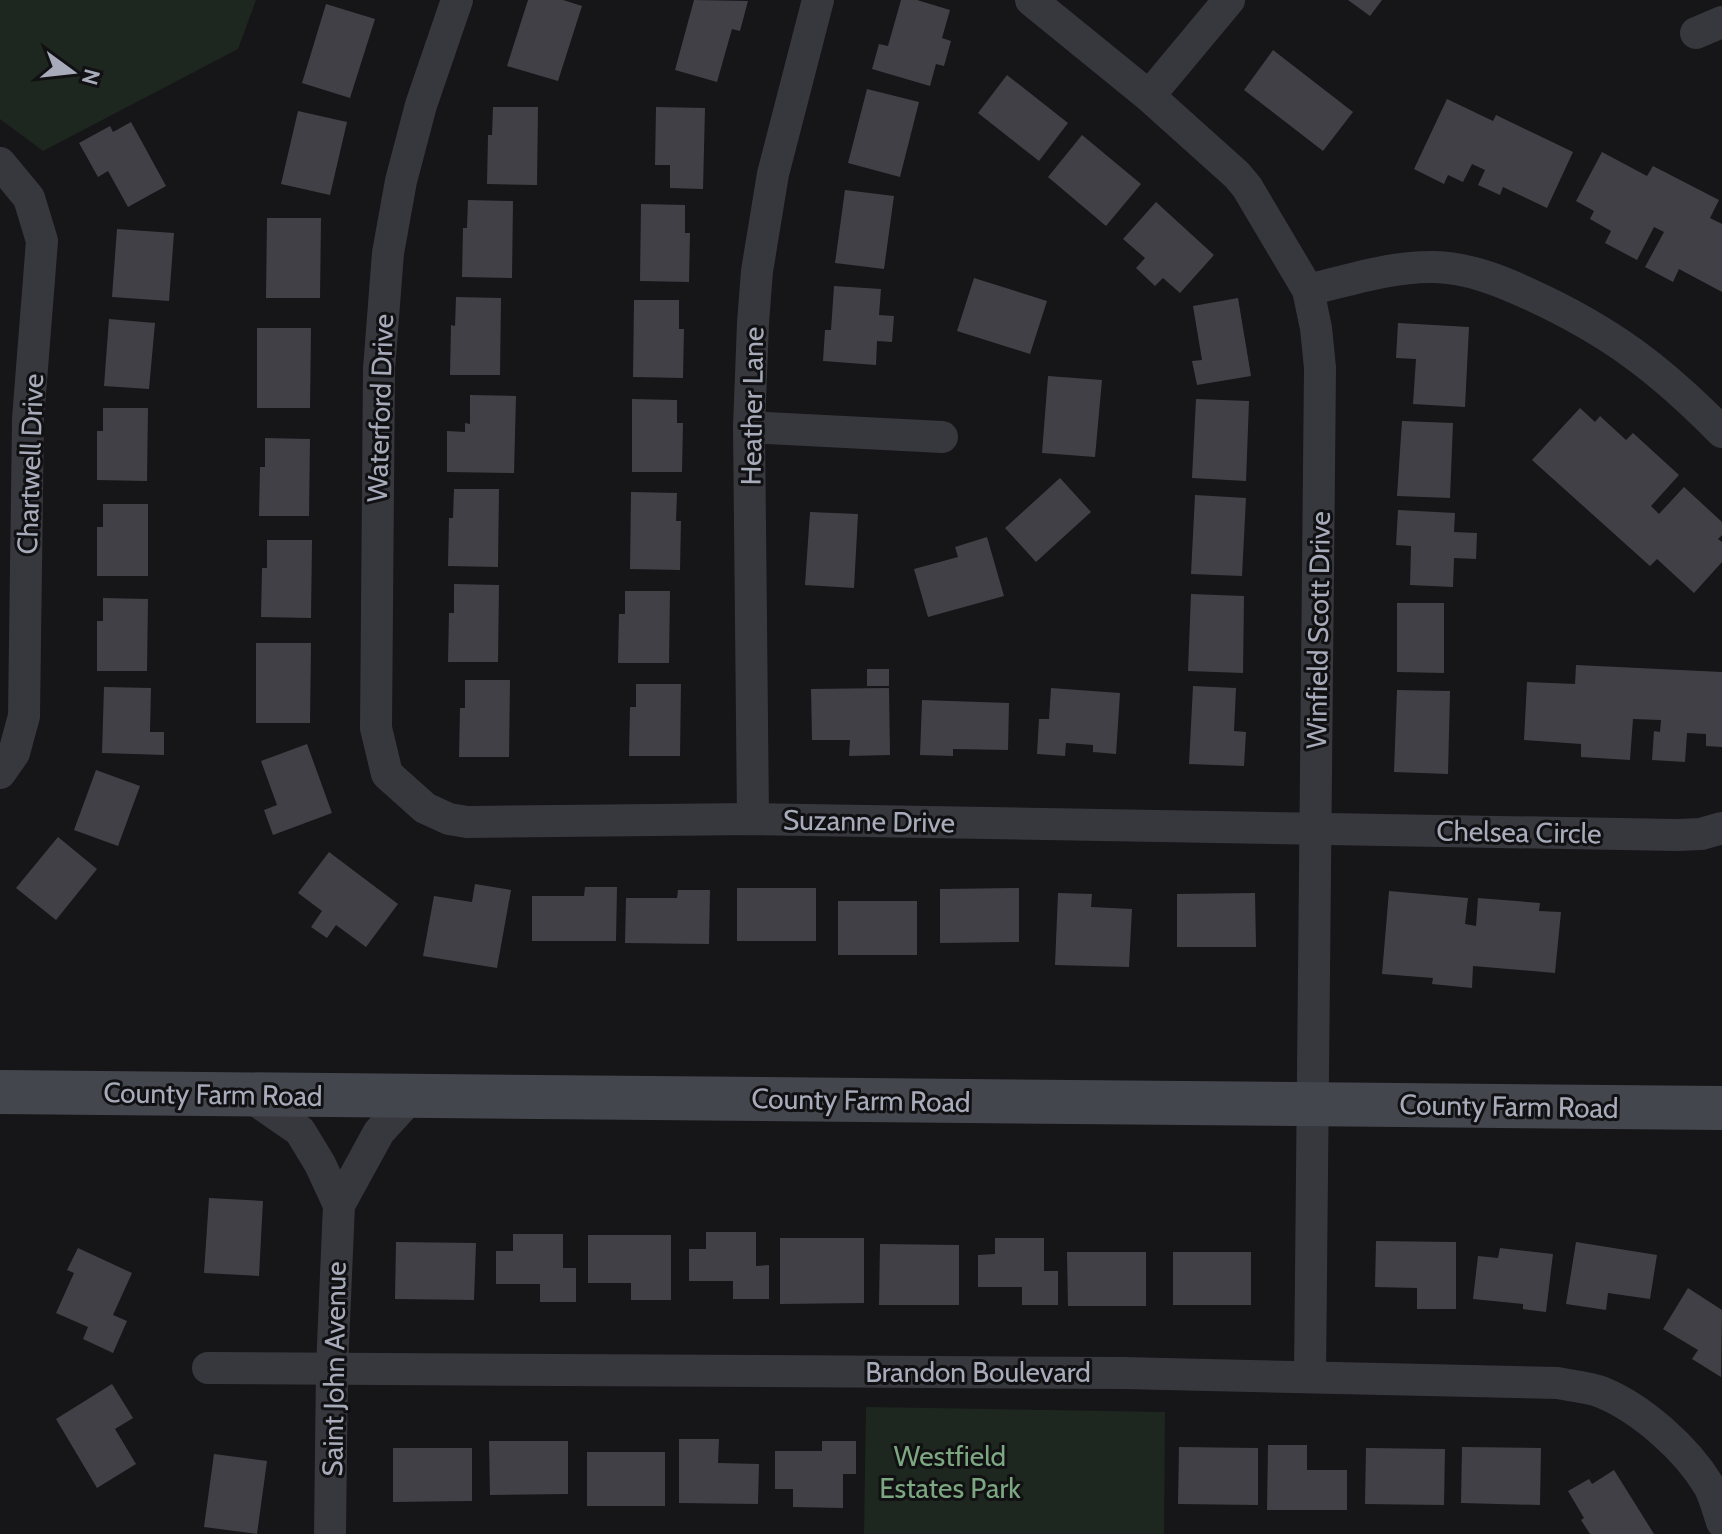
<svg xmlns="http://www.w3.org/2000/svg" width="1722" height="1534" viewBox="0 0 1722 1534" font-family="Cabin,sans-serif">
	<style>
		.green { fill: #1e271f }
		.building { fill: #404046 }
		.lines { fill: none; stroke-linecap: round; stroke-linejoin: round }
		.minor { stroke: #37373e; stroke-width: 32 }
		.secondary { stroke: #44464e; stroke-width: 44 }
		.labels { text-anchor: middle; stroke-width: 6; stroke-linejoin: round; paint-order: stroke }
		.street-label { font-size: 28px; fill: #a7abba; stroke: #111113 }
		.park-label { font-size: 28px; fill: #7ca781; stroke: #111113 }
	</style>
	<rect width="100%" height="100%" fill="#161618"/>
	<g class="green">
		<polygon points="0,0 256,0 238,49 43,151 0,119"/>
		<polygon points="866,1407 1165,1412 1164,1534 864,1534"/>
	</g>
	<g class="building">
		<polygon points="528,0 563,0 582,6 558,81 507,66"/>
		<polygon points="694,0 748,1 740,31 732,29 717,82 675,70"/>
		<polygon points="901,0 917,0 950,10 942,38 951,41 944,66 936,64 930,86 872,69 879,44 888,46"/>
		<polygon points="1348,0 1382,0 1370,16"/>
		<polygon points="326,4 375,19 350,98 302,83"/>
		<polygon points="1273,50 1353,112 1323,151 1244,90"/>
		<polygon points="1007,75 1068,123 1039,161 978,113"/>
		<polygon points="867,89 919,102 900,177 848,163"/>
		<polygon points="1447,99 1493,121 1496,115 1573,152 1547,208 1503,187 1500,195 1478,185 1485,170 1472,164 1463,182 1448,175 1444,184 1414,169"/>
		<polygon points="493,107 538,107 537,185 487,184 488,135 492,135"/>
		<polygon points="656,107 705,108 703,189 670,188 670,165 655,165"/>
		<polygon points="298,111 347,122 330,195 281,184"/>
		<polygon points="131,122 166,186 128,207 108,171 98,177 79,143 110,126 113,132"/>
		<polygon points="1082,135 1141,184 1106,226 1048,177"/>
		<polygon points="1602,152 1647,176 1653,166 1719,200 1710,218 1722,224 1722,292 1679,269 1673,282 1645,267 1664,232 1654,227 1637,260 1605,243 1611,231 1590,219 1594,211 1576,201"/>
		<polygon points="845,190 894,196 884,269 835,263"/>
		<polygon points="468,200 513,201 512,278 462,277 463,228 467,228"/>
		<polygon points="1156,202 1214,255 1180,293 1163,278 1155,286 1136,268 1145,258 1123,239"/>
		<polygon points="641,204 685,205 685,233 690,233 689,282 640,281"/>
		<polygon points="267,218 321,218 320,298 266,298"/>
		<polygon points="117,229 174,233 169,301 112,297"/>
		<polygon points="974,278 1047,301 1030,354 957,331"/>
		<polygon points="834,286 881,289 879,315 894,316 892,342 877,341 876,365 823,361 825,330 831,330"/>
		<polygon points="456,297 501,298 500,375 450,375 451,325 455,326"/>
		<polygon points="1238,298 1251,376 1197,385 1192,361 1202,360 1193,306"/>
		<polygon points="634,300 679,300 679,329 684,329 683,378 633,377"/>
		<polygon points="109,319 155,323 149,389 104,386"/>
		<polygon points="1398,323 1469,327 1465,407 1413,404 1416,359 1396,358"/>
		<polygon points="257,328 311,328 310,408 257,408"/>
		<polygon points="1048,376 1102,380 1095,457 1042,453"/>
		<polygon points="470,395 516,396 514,473 447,472 447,431 465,432 465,423 470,424"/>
		<polygon points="632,399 677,400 677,423 683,423 682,472 632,472"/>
		<polygon points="1196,399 1249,401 1246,481 1192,478"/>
		<polygon points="103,408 148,408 147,481 97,480 97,431 103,431"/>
		<polygon points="1580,408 1595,422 1600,416 1626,440 1633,433 1679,475 1651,506 1659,514 1684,487 1722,522 1722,535 1718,539 1722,542 1722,562 1694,593 1657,559 1650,566 1532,460"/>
		<polygon points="1402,421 1453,423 1450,498 1397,496"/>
		<polygon points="265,438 310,439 309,516 259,516 260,467 265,467"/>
		<polygon points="1060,478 1091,512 1036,562 1005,528"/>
		<polygon points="454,489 499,489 498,567 448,566 449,518 453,518"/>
		<polygon points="631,492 677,493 676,521 681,521 680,570 630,569"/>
		<polygon points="1195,495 1246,498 1242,576 1191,574"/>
		<polygon points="103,504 148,504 148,576 97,576 97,527 103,527"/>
		<polygon points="1398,510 1455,513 1454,532 1477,533 1476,559 1454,558 1453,587 1410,585 1411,546 1396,545"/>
		<polygon points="810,512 858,514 854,588 805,585"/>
		<polygon points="987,537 1004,596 928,617 914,569 958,557 955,547"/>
		<polygon points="267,540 312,540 311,618 261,617 262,568 267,568"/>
		<polygon points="454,584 499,585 498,662 448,662 449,613 454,613"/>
		<polygon points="625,591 670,591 669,663 618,663 619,614 625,614"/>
		<polygon points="1191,594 1244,596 1243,673 1188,671"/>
		<polygon points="103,598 148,599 147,671 97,671 97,621 103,621"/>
		<polygon points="1397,603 1444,603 1444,673 1397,672"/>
		<polygon points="256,643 311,643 310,723 256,723"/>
		<polygon points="1576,665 1722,672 1722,747 1706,746 1706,734 1687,733 1685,762 1652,760 1654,731 1660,732 1661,720 1633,719 1630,760 1581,757 1581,744 1524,740 1527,682 1575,684"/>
		<rect x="867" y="669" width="22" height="17"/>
		<polygon points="465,680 510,680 509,757 459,757 460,708 465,708"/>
		<polygon points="636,684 681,684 680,756 629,756 630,707 636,707"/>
		<polygon points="1193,686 1236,688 1234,731 1246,732 1244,766 1189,764"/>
		<polygon points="104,687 151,688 150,732 164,732 164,755 102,753"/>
		<polygon points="889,688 890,755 849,756 850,740 812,740 811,689"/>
		<polygon points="1051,688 1120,693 1116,754 1093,752 1093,745 1066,743 1065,756 1037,754 1039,719 1049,719"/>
		<polygon points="1397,690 1450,691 1448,774 1394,772"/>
		<polygon points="922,700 1009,703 1008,750 953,749 953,756 920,755"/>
		<polygon points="307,744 332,813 273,835 264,810 277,805 261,761"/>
		<polygon points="96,770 140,786 118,846 74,830"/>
		<polygon points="58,837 97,869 56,920 16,888"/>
		<polygon points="329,852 398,904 366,947 336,925 327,938 311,927 322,911 298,893"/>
		<polygon points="475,884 511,890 497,968 423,956 434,896 472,902"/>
		<polygon points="585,887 617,887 616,941 532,941 532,896 584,896"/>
		<rect x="737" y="888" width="79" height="53"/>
		<polygon points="1019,888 1019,942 940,943 940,889"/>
		<polygon points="678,890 710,890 709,944 625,943 626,898 677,898"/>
		<polygon points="1389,891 1468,898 1465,924 1476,926 1478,898 1540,903 1539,911 1561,912 1555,973 1473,966 1472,988 1432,984 1433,978 1382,974"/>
		<polygon points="1058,893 1092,894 1091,907 1132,909 1129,967 1055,965"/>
		<polygon points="1255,893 1256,947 1177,947 1177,894"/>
		<rect x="838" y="901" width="79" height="54"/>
		<polygon points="209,1198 263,1201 259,1276 204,1273"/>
		<polygon points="706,1232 756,1232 756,1266 769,1265 769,1299 733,1299 733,1281 689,1281 689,1249 706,1249"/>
		<polygon points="513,1234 563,1234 563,1268 576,1268 576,1302 540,1302 540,1284 496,1284 496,1251 513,1251"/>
		<polygon points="588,1235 671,1235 671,1300 631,1300 631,1283 588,1283"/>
		<polygon points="780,1238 864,1238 864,1303 780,1304"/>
		<polygon points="995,1238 1044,1238 1044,1271 1058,1271 1058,1305 1022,1305 1022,1287 978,1287 978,1255 995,1254"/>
		<polygon points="1376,1241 1456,1242 1456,1309 1417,1309 1417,1288 1375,1287"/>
		<polygon points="396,1242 476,1243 474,1300 395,1299"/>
		<polygon points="1576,1242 1657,1255 1650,1299 1608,1293 1606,1310 1566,1304"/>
		<polygon points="880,1244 959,1245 959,1305 879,1305"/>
		<polygon points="78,1248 132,1273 113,1315 127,1321 113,1353 83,1339 88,1327 56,1313 74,1273 67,1270"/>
		<polygon points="1500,1248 1553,1254 1546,1312 1523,1309 1523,1304 1473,1299 1478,1256 1498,1258"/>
		<polygon points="1067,1252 1146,1252 1146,1306 1068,1306"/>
		<rect x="1173" y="1252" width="78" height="53"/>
		<polygon points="1688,1288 1722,1310 1721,1377 1692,1359 1698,1350 1663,1329"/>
		<polygon points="112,1384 133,1418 115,1429 136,1464 97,1488 56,1419"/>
		<polygon points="679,1439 719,1439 718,1463 759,1464 758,1504 679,1503"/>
		<polygon points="489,1441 568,1441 568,1494 490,1495"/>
		<polygon points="822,1441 856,1441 856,1474 843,1474 843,1508 793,1507 793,1489 775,1489 775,1451 822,1451"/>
		<polygon points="1268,1445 1307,1445 1307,1470 1347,1470 1347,1510 1267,1510"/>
		<polygon points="1179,1447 1258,1448 1258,1505 1178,1504"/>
		<polygon points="1462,1447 1541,1448 1540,1505 1461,1503"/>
		<polygon points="393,1448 472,1448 472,1501 393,1502"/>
		<polygon points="1366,1448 1445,1449 1444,1505 1365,1504"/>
		<rect x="587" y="1452" width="78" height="54"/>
		<polygon points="214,1454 267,1461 257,1534 204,1527"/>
		<polygon points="1614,1470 1654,1534 1590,1534 1581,1520 1584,1518 1568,1491 1589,1479 1592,1484"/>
	</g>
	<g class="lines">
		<g class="minor">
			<polyline points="457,0 421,105 401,181 388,253 379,369 376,728 387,774 425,808 449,819 467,822 753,819 1677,835 1701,834 1722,828"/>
			<polyline points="1031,0 1149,96 1237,175 1247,187 1308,290 1316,328 1320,368 1310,1376"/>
			<polyline points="1696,33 1722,22"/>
			<polyline points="1149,96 1229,0"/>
			<polyline points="0,163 29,198 42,241 28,419 24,716 14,753 0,773"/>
			<path d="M 1308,290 C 1349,280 1392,266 1435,267 C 1468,268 1499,280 1529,294 C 1610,331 1660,369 1722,432"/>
			<polyline points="749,427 942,437"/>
			<polyline points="753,819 749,427 753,323 757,271 773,174 818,0"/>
			<polyline points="247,1094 300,1131 320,1164 339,1205"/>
			<path d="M 208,1368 L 1123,1373 L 1558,1383 C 1571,1386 1588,1387 1601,1392 C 1641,1408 1687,1449 1709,1486 C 1715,1497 1718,1511 1722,1522"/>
			<polyline points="330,1534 332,1368 339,1205 379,1132 412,1096"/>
		</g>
		<polyline class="secondary" points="0,1092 1722,1108"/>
	</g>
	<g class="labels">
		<g class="street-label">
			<text transform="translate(752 406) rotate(-89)" y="10">Heather Lane</text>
			<text transform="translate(380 408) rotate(-88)" y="10">Waterford Drive</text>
			<text transform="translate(30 464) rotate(-88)" y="10">Chartwell Drive</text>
			<text transform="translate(1318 630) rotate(-89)" y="10">Winfield Scott Drive</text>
			<text transform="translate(869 821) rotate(1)" y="10">Suzanne Drive</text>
			<text transform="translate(1519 832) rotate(1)" y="10">Chelsea Circle</text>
			<text transform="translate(213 1094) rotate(1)" y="10">County Farm Road</text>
			<text transform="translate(861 1100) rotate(1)" y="10">County Farm Road</text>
			<text transform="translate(1509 1106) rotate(1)" y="10">County Farm Road</text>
			<text transform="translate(334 1369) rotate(-89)" y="10">Saint John Avenue</text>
			<text x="978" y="1382">Brandon Boulevard</text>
		</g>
		<g class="park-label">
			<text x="950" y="1466">Westfield<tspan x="950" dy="32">Estates Park</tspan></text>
		</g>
	</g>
	<g transform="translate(72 72) rotate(105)" stroke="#111113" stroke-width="6" paint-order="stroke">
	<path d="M0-6L14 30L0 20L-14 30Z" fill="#a7abba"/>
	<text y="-12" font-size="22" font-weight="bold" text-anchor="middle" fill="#a7abba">N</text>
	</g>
</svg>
